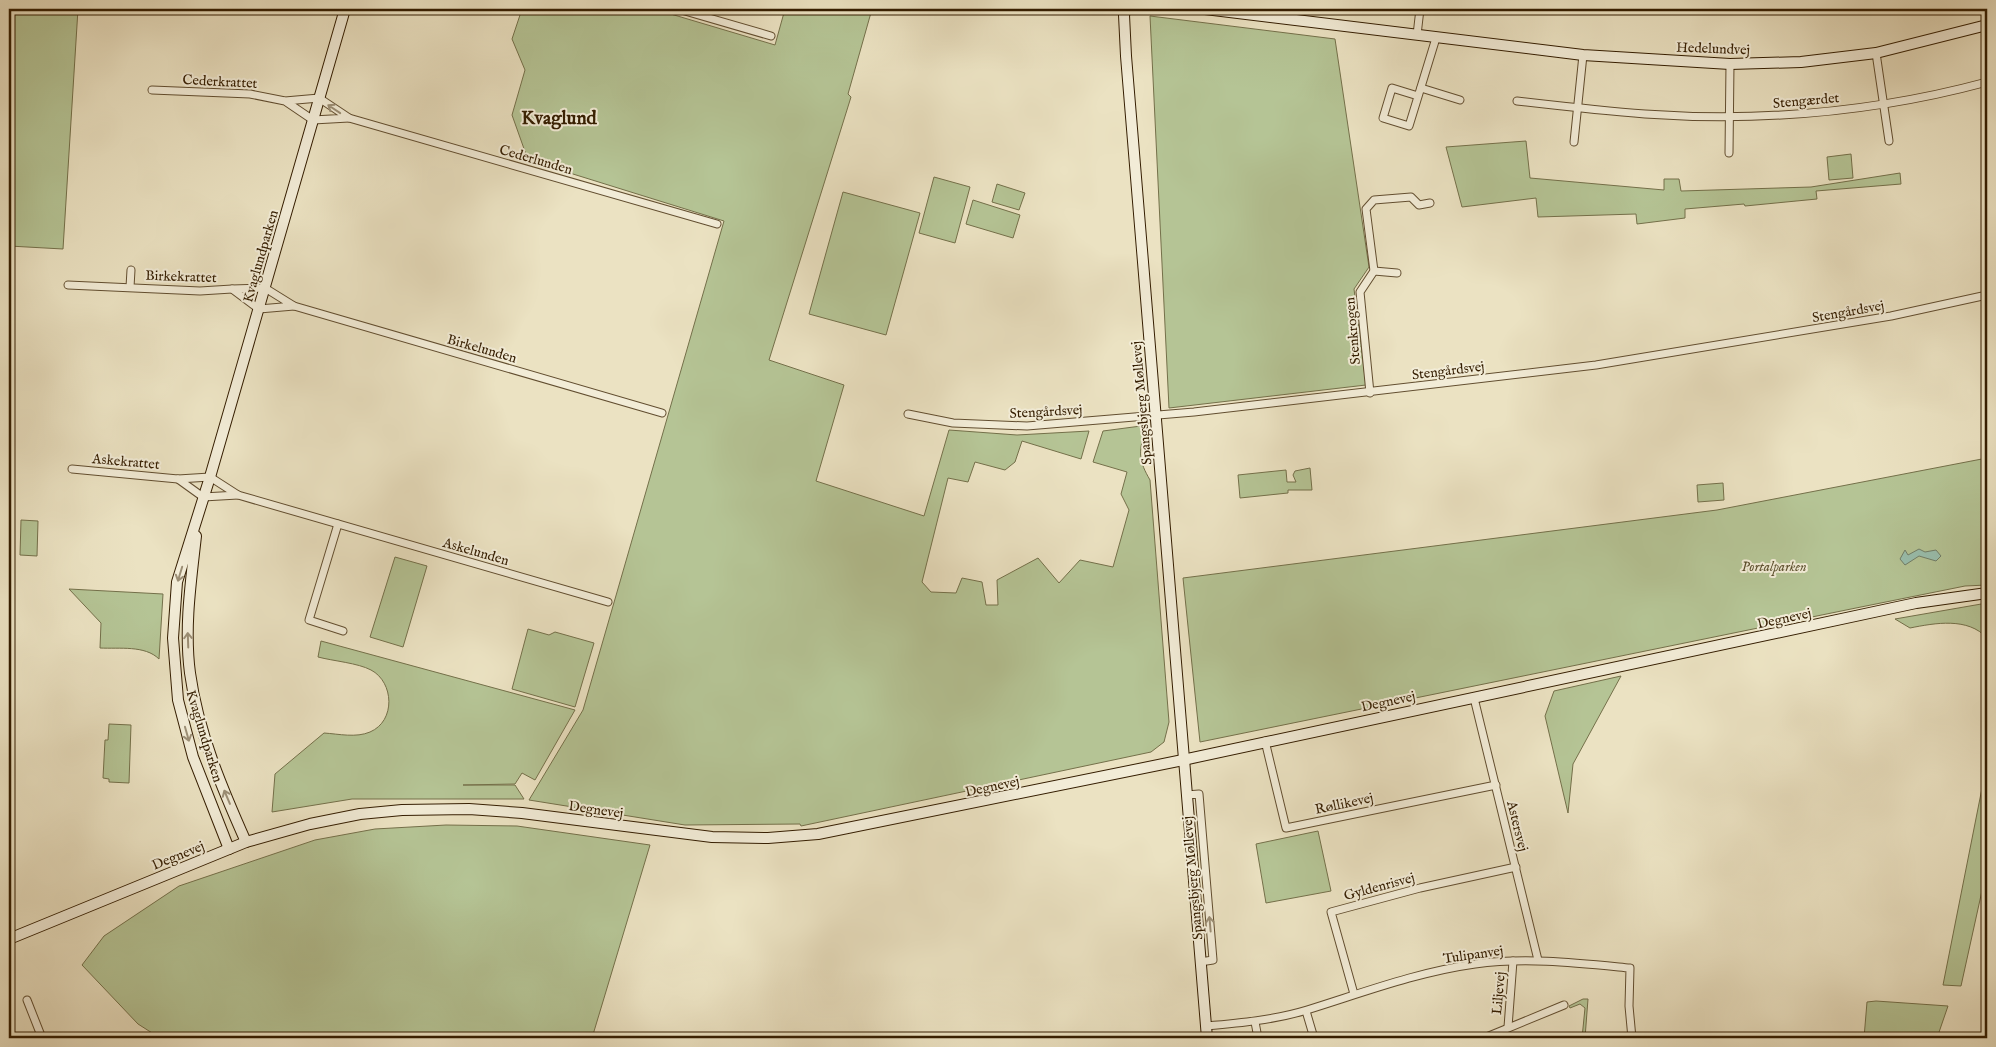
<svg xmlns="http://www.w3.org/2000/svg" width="1996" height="1047" viewBox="0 0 1996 1047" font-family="'IM FELL English',serif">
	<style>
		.green { fill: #b5c495; stroke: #74704a }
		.water { fill: #99bfae; stroke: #717e68 }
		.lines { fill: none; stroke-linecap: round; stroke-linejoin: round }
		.street-casing { stroke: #624e30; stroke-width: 9 }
		.secondary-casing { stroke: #341d00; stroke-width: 12 }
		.street { stroke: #f2ecd7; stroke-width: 7 }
		.secondary { stroke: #f2ecd7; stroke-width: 10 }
		.oneway { stroke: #9c8f76 }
		.labels { text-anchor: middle; stroke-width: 4; stroke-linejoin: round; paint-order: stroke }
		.street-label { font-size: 14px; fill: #341d00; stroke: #f2ecd7 }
		.park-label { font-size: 14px; font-style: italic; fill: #5b4f2d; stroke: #f2ecd7 }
		.district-label { font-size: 19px; font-weight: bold; fill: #341d00; stroke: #f2ecd7 }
	</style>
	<rect width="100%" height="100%" fill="#ebe2c2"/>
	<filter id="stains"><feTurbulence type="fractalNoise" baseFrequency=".004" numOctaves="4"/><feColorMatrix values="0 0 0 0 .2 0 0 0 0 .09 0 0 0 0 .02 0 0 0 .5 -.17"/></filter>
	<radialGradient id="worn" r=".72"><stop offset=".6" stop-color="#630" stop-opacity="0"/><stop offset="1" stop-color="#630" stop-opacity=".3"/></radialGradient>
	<g class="green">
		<polygon points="9,9 78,9 63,249 9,246"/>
		<path d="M 522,9 L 654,9 L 775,45 L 785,9 L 872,9 L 848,94 L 851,97 L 769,360 L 844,385 L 816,481 L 924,516 L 949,430 L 1017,435 L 1089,431 L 1081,459 L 1022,441 L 1015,462 L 1005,470 L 975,462 L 968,482 L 948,478 L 922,582 L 931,592 L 956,593 L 962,578 L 982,582 L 986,605 L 998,605 L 997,580 L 1038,558 L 1059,583 L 1080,560 L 1113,567 L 1129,510 L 1121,494 L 1127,472 L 1093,462 L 1103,431 L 1141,426 L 1145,431 C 1138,453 1139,461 1150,480 L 1169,722 L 1164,742 L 1151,752 L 801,826 L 800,824 L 685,825 L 529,800 L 583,710 L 724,221 L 528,160 L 512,115 L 525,70 L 512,39 Z"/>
		<polygon points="1150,16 1335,39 1369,267 1354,289 1366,385 1169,408"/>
		<polygon points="1526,141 1530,178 1664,190 1664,179 1679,179 1681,191 1811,187 1900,173 1901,184 1816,191 1817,199 1745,206 1744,204 1685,209 1685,218 1637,224 1636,214 1538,217 1536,198 1462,207 1446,147"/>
		<polygon points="1851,154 1853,178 1829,180 1827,157"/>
		<polygon points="934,177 970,187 955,243 919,233"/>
		<polygon points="997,184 1025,193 1019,210 992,202"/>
		<polygon points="843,192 920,213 886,335 809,314"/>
		<polygon points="973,200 1020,215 1013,238 966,224"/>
		<polygon points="1987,458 1987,585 1965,586 1856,608 1200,742 1183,578 1717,510"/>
		<polygon points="1310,468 1312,490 1288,490 1288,493 1240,498 1238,475 1286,470 1287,482 1296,482 1293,475 1295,471"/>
		<polygon points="1723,483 1724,500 1698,502 1697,485"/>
		<polygon points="21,520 38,521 37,556 20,555"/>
		<polygon points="395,557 427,566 403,647 370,637"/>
		<path d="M 69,589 L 163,594 L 159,659 C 145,645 119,649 100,648 L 101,623 Z"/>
		<path d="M 1987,603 L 1987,638 C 1968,617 1935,623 1910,628 L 1895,619 Z"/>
		<polygon points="528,629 549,635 555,632 594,643 575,707 512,689"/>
		<path d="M 321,641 L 575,710 L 535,780 L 522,773 L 515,784 L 463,785 L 515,785 L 524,799 L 352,799 L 272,812 L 275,774 L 324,733 C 339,734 356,738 370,732 C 396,721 394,682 371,670 C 358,663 333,661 318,657 Z"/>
		<polygon points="1621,676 1573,764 1568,813 1545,716 1554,691"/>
		<polygon points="109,724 131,725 129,783 109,782 109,779 103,778 105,740 108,740"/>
		<polygon points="1987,763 1987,868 1961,986 1943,985"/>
		<polygon points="446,825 517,826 650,845 592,1038 160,1038 138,1024 82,965 104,936 179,886 315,840 375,829"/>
		<polygon points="1318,831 1331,891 1266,903 1256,844"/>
		<polygon points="1583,999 1588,999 1585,1038 1582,1038 1585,1008 1580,1004 1570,1008 1569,1006"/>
		<polygon points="1876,1001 1948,1006 1937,1038 1864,1038 1867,1002"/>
	</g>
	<polygon class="water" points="1919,549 1925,552 1936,550 1941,556 1936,561 1919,556 1905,565 1900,559 1905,550 1908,555"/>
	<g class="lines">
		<defs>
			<g id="street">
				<polyline points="678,9 771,36"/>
				<polyline points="1417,35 1420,9"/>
				<polyline points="1876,53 1889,141"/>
				<polyline points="1421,88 1460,100"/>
				<polyline points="152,90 250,94 285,101 319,98 349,118 313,120 285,101"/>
				<polyline points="1418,96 1392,88 1383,118 1409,126 1436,38"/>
				<path d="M 1517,101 C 1560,106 1603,111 1645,114 C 1760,122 1876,112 1987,82"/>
				<polyline points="349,118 717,224"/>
				<polyline points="1574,142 1583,55"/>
				<polyline points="1729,153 1730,64"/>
				<polyline points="1374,271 1397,273"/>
				<polyline points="68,285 200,291 232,289"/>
				<polyline points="130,287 131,270"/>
				<polygon points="265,288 294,306 259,309 232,289"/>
				<polyline points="294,306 662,413"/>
				<polyline points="1370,393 1360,292 1374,271 1366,209 1374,200 1411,197 1419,205 1430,203"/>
				<polyline points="908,414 953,423 1027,426 1194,412 1596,365 1891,316 1987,295"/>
				<polyline points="72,469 178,479 210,477 238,495 608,602"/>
				<polyline points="178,479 203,497 238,495"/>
				<polyline points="338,524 309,620 343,631"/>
				<polyline points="1474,698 1538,960"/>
				<polyline points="1265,741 1286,828 1496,785"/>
				<polyline points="1186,795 1199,794 1213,960 1200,962"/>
				<polyline points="1354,994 1331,912 1420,888 1516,867"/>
				<polyline points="27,1000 42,1038"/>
				<polyline points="1306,1011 1314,1038"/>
				<polyline points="1255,1022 1258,1038"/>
				<path d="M 1206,1026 C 1240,1023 1274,1020 1307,1010 C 1362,993 1417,972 1475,964 C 1526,957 1578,963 1630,968 L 1629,1006 L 1632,1038"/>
				<polyline points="1508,1027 1513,961"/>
				<polyline points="1484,1038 1564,1005"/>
			</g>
			<g id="secondary">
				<polyline points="1126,9 1124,15 1126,56 1207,1038"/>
				<polyline points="1205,9 1583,55 1730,64 1801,62 1876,53 1987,25"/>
				<path d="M 196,536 C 191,581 184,628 190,673 C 198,732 222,788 246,842"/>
				<polyline points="229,849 193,757 178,700 173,638 177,582 210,477 345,9"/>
				<polyline points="9,939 246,842 310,824 360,814 402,810 469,809 522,813 712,837 768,838 818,834 1183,760 1916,603 1987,593"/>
			</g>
		</defs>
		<use href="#street" class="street-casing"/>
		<use href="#secondary" class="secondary-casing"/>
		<use href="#street" class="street"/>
		<use href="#secondary" class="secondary"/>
	</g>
	<defs><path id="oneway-shaft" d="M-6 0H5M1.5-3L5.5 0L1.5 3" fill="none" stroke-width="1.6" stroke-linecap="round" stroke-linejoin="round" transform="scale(1.25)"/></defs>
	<g class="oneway">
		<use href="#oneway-shaft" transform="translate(334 109) rotate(-146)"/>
		<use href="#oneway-shaft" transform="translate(180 574) rotate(107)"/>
		<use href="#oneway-shaft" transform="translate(188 640) rotate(-92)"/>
		<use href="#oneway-shaft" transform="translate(187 734) rotate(74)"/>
		<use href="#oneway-shaft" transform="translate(227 797) rotate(-113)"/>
		<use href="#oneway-shaft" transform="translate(1210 924) rotate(-95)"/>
	</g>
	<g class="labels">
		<g class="street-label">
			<text transform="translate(1713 48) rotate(2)" y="5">Hedelundvej</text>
			<text transform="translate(220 81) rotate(3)" y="5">Cederkrattet</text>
			<text transform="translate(1806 100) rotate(-5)" y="5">Stengærdet</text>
			<text transform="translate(536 159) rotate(16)" y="5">Cederlunden</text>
			<text transform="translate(260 256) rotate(-74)" y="5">Kvaglundparken</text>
			<text transform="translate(181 276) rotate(2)" y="5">Birkekrattet</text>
			<text transform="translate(1848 311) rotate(-10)" y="5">Stengårdsvej</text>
			<text transform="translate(1352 331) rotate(-95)" y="5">Stenkrogen</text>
			<text transform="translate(482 348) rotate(16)" y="5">Birkelunden</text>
			<text transform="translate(1448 370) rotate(-7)" y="5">Stengårdsvej</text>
			<text transform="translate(1141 403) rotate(-95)" y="5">Spangsbjerg Møllevej</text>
			<text transform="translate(1046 411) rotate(-3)" y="5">Stengårdsvej</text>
			<text transform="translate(126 461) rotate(5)" y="5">Askekrattet</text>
			<text transform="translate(476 551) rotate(16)" y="5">Askelunden</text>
			<text transform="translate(1784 618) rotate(-12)" y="5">Degnevej</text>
			<text transform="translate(1388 701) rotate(-12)" y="5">Degnevej</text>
			<text transform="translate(205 736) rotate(73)" y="5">Kvaglundparken</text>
			<text transform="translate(992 786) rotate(-12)" y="5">Degnevej</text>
			<text transform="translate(1344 803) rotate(-12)" y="5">Røllikevej</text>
			<text transform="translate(596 809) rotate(8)" y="5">Degnevej</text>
			<text transform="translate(1518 826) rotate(76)" y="5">Astersvej</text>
			<text transform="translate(178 855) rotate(-22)" y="5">Degnevej</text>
			<text transform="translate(1192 878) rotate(-95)" y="5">Spangsbjerg Møllevej</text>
			<text transform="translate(1379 886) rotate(-15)" y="5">Gyldenrisvej</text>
			<text transform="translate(1473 954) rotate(-8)" y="5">Tulipanvej</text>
			<text transform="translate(1498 993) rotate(-85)" y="5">Liljevej</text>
		</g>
		<g class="park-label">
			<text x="1774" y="571">Portalparken</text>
		</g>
		<g class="district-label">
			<text x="559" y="124">Kvaglund</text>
		</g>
	</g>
	<rect width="1996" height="1047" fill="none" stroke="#ebe2c2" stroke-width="30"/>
	<rect x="10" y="10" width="1976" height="1027" fill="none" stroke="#341d00" stroke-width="2.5"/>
	<rect x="15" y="15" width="1966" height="1017" fill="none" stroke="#341d00"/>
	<rect width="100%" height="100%" filter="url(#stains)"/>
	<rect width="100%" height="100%" fill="url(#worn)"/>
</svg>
